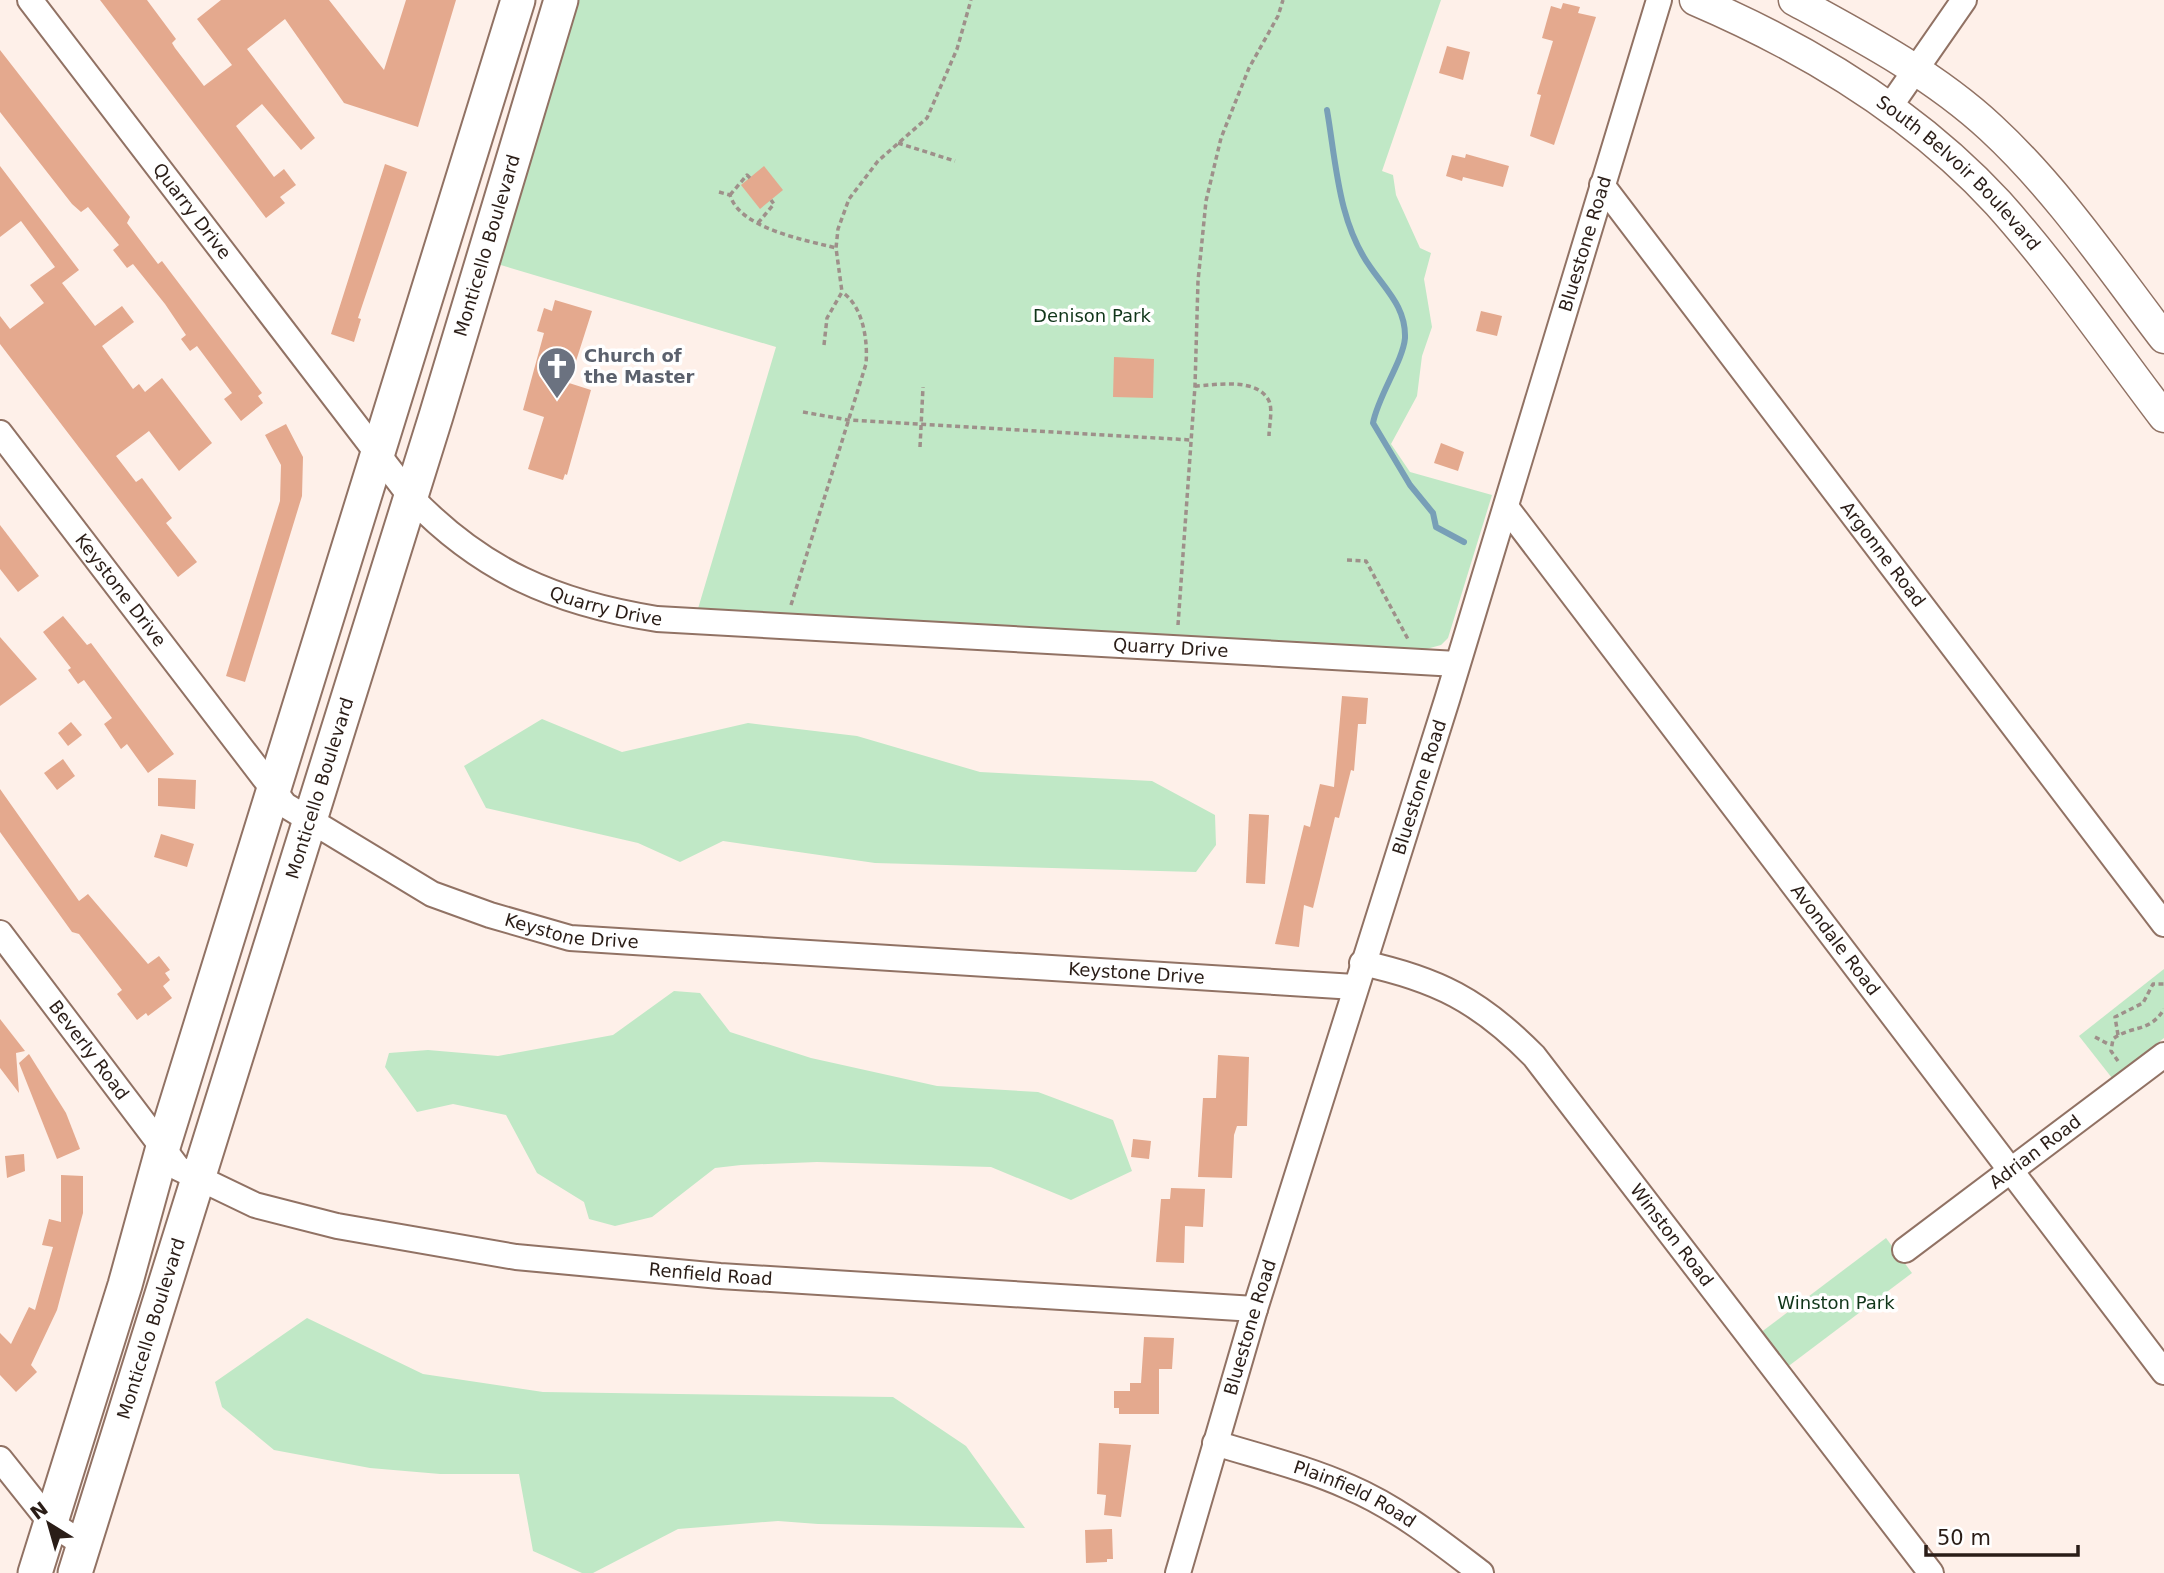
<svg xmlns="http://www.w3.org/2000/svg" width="2164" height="1573" viewBox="0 0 2164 1573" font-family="'DejaVu Sans',sans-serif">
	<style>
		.green { fill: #c0e8c6 }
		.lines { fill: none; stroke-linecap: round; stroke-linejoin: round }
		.stream { stroke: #789fb7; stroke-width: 6 }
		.building { fill: #e4a98e }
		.minor-casing { stroke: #917264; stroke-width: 28 }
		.tertiary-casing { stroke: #917264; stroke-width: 33 }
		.secondary-casing { stroke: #917264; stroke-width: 37 }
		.path { stroke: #9e908a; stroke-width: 3.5; stroke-dasharray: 5 3.5; stroke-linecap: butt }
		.minor { stroke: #fff; stroke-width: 24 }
		.tertiary { stroke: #fff; stroke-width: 30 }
		.secondary { stroke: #fff; stroke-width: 33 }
		.labels { text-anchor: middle; stroke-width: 7; stroke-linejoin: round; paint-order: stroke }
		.street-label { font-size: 18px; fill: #2a1d17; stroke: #fff }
		.park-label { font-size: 18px; fill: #103519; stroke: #fff }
		.worship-label { font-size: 18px; font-weight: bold; fill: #5b616d; stroke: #fff; text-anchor: start }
	</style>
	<rect width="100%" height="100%" fill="#fef0e9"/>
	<g class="green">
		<polygon points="575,0 1441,0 1382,171 1393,175 1396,195 1420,248 1431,253 1424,279 1432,327 1422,356 1417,396 1391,444 1410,472 1492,495 1448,638 1441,645 1419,651 697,612 776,347 494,263"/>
		<polygon points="542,719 622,752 748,723 857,736 980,772 1152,781 1215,815 1216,845 1196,872 875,863 723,841 680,862 638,843 486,808 464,766"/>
		<polygon points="2164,969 2164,1038 2112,1078 2079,1036"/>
		<polygon points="674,991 700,993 730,1032 811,1058 937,1086 1038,1092 1113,1120 1132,1171 1071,1200 991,1167 817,1162 741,1165 715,1168 652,1217 615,1226 589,1219 584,1202 537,1173 506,1115 453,1104 417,1112 385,1067 389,1053 428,1050 498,1056 613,1035"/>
		<polygon points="1886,1238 1912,1273 1786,1368 1760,1333"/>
		<polygon points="307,1318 423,1374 543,1392 893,1397 966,1446 1025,1528 818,1524 778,1521 678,1529 593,1573 582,1573 533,1551 519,1474 440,1474 370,1468 274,1450 222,1407 215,1382"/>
	</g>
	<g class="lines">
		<path class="stream" d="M 1327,110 C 1336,162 1338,223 1371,268 C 1387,291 1406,308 1405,338 C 1403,361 1378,396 1373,423 L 1410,485 L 1433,513 L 1436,527 L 1464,542"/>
	</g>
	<g class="building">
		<polygon points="100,0 147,0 176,39 172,43 175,48 204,86 232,65 197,19 221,0 329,0 384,70 406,0 456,0 418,127 344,103 285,19 247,49 315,138 301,150 262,104 236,126 274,177 284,169 296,185 280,197 285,203 266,218"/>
		<polygon points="1563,3 1580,7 1578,13 1596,17 1554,145 1530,136 1541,95 1537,94 1553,41 1542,38 1551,6 1561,9"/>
		<polygon points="1447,46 1470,52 1463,80 1439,73"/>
		<polygon points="0,50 130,217 127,223 158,264 162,261 262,393 258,396 263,403 241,421 224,399 232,393 197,346 190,351 181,339 186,335 165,304 133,264 127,268 113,250 119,245 88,207 81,212 72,204 0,112"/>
		<polygon points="1466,154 1509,166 1503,187 1463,177 1462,181 1446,176 1452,155 1465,158"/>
		<polygon points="385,164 407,172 358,318 361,319 354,342 331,334"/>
		<polygon points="0,166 79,270 62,283 95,326 122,306 134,322 102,346 133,389 139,384 145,392 162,378 212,443 179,471 149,431 116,456 136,482 142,478 172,518 166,523 197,562 178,577 0,344 0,316 10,329 44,303 30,285 55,267 21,221 0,237"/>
		<polygon points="764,166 783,190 760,209 741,185"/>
		<polygon points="555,300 592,311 569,383 591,390 567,475 565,474 563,480 528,469 544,417 523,410 544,333 537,331 544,308 552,311"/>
		<polygon points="1481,311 1502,316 1497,336 1476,331"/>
		<polygon points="1114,357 1154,359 1153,398 1113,397"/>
		<polygon points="286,424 303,457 302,496 245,682 226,676 280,501 281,465 265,435"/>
		<polygon points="1441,443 1464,452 1458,471 1434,463"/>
		<polygon points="0,525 39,576 18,592 0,569"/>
		<polygon points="63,616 87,645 91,643 174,754 148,773 127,744 121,749 104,724 112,718 84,680 78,684 68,670 71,668 43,632"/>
		<polygon points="0,637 37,679 0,706"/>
		<polygon points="1342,696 1368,698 1366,724 1358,724 1354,771 1351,770 1339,818 1335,817 1313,908 1304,905 1299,947 1275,944 1304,825 1310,827 1320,784 1334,787"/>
		<polygon points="71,722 82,735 68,746 58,733"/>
		<polygon points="63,759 75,776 57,790 44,773"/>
		<polygon points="158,778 196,780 195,809 158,806"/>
		<polygon points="0,789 79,901 88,894 148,964 159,956 170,970 165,973 170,980 163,986 172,998 148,1016 146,1013 137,1020 117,994 122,990 79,934 72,932 0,832"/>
		<polygon points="1249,814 1269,815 1265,884 1246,883"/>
		<polygon points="161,834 194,844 187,867 154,857"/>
		<polygon points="0,1019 25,1051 16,1053 19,1093 0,1068"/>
		<polygon points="29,1054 66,1113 80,1149 57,1159 19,1063"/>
		<polygon points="1218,1055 1249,1057 1247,1126 1237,1126 1234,1135 1232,1178 1198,1177 1203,1098 1216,1098"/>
		<polygon points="1133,1139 1151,1141 1149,1159 1131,1157"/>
		<polygon points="24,1154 25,1171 7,1178 5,1156"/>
		<polygon points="61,1175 83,1176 83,1213 57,1310 31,1365 37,1372 16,1392 0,1375 0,1333 11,1344 29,1307 35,1310 53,1247 42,1245 49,1219 61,1222"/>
		<polygon points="1171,1188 1205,1189 1203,1227 1185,1226 1184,1263 1156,1262 1161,1199 1170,1199"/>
		<polygon points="1144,1337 1174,1338 1172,1369 1159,1369 1159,1414 1119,1414 1119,1408 1114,1408 1114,1391 1130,1391 1130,1383 1141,1383"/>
		<polygon points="1099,1443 1131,1445 1121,1517 1104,1515 1106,1495 1097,1494"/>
		<polygon points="1112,1529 1113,1559 1107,1559 1107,1562 1086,1563 1085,1530"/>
	</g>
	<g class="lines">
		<defs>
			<g id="minor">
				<path id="s1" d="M 30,0 L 410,496 C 481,571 556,603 657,619 L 1457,664"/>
				<polyline points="1889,108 1964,0"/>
				<path id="s2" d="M 1602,185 L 2164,924"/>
				<path id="s3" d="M 0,433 L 285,805 L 432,894 L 490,915 L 570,938 L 1355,987"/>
				<path id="s4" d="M 1506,507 L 2164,1372"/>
				<path id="s5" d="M 0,933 L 178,1168 L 255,1205 L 337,1226 L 516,1257 L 720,1276 L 1255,1309"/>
				<path id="s6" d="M 1362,963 C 1437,979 1480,1001 1534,1056 L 1931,1573"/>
				<path id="s7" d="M 1905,1250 L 2164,1055"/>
				<path id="s8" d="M 1215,1443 C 1260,1457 1307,1468 1349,1487 C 1398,1508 1439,1541 1481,1573"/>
				<polyline points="0,1459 51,1523 83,1544"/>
				<path id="s9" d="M 1178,1573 L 1255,1309 L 1447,700 L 1659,0"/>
			</g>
			<g id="tertiary">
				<path id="s10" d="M 1695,0 C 1807,48 1914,112 1998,203 C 2058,270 2110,346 2164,417"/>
				<path d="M 1794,0 C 1862,37 1934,75 1991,128 C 2057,189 2109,266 2164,338"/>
			</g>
			<g id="secondary">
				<polyline points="35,1573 125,1285 163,1147 518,0"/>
				<path id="s11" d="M 75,1573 L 436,416 L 561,0"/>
			</g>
		</defs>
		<use href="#minor" class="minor-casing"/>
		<use href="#tertiary" class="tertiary-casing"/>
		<use href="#secondary" class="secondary-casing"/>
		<g class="path">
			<polyline points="898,143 955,161"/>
			<path d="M 719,192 L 730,195 C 740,229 806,240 836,248"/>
			<polyline points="730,195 747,175 750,178"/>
			<polyline points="758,223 774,204 771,200"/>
			<polyline points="824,345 827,318 842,292 836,248 838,229 849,199 878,161 927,118 957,49 971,0"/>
			<path d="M 1195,386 C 1216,385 1257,377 1269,401 C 1273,410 1269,426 1269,436"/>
			<polyline points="803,412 848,420 1191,440"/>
			<polyline points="920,447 923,387"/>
			<polyline points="1347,560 1366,561 1409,641"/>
			<path d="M 791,605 L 866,364 C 868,340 863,306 842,292"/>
			<polyline points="1178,625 1195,386 1198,281 1206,201 1221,138 1249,68 1278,16 1283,0"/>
			<polyline points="2118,1035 2115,1017 2143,1003 2153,984 2164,984"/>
			<polyline points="2095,1037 2110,1045"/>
			<path d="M 2118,1061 L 2111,1051 L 2113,1039 C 2131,1025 2150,1033 2164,1009"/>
		</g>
		<use href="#minor" class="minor"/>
		<use href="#tertiary" class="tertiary"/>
		<use href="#secondary" class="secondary"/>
	</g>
	<defs>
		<symbol id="church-pin" viewBox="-11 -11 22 30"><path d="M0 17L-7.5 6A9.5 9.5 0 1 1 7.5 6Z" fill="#6b7280" stroke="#fff"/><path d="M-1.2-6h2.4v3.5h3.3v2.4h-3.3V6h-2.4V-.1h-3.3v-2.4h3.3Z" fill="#fff"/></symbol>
	</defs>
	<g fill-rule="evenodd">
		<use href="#church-pin" x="535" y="344" width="44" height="60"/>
	</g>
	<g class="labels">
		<g class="street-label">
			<text dy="6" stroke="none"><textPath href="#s10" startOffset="318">South Belvoir Boulevard</textPath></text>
			<text dy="6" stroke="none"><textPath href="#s1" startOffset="266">Quarry Drive</textPath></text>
			<text dy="6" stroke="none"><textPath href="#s9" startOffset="1390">Bluestone Road</textPath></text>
			<text dy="6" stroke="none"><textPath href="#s11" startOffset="1390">Monticello Boulevard</textPath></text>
			<text dy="6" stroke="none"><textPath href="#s2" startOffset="464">Argonne Road</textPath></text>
			<text dy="6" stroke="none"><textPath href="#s3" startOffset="198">Keystone Drive</textPath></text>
			<text dy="6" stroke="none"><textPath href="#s1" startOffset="854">Quarry Drive</textPath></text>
			<text dy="6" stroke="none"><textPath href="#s1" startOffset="1421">Quarry Drive</textPath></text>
			<text dy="6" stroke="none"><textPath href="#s11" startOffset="822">Monticello Boulevard</textPath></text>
			<text dy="6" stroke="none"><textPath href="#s9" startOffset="822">Bluestone Road</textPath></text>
			<text dy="6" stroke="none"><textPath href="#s3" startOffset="786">Keystone Drive</textPath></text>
			<text dy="6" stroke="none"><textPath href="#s4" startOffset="544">Avondale Road</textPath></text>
			<text dy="6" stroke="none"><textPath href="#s3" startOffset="1353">Keystone Drive</textPath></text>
			<text dy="6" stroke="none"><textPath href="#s5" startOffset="147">Beverly Road</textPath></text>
			<text dy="6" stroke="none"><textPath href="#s7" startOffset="163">Adrian Road</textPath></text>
			<text dy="6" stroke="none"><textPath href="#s6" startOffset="425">Winston Road</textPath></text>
			<text dy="6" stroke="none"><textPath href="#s5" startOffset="842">Renfield Road</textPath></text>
			<text dy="6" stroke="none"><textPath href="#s11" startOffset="256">Monticello Boulevard</textPath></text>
			<text dy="6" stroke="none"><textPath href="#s9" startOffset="256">Bluestone Road</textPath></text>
			<text dy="6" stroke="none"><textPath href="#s8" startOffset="149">Plainfield Road</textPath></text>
		</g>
		<g class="park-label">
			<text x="1092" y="322">Denison Park</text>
			<text x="1836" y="1309">Winston Park</text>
		</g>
		<g class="worship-label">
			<text x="584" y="362">Church of<tspan x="584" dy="21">the Master</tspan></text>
		</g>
	</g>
	<g transform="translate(49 1524) rotate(323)" stroke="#ffffff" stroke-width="5" paint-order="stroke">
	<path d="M0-5L12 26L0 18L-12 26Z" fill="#2a1d17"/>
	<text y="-10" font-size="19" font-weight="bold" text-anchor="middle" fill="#2a1d17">N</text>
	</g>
	<path d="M1926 1545v10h152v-10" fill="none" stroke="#2a1d17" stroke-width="3.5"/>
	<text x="1937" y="1545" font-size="21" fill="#2a1d17" stroke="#ffffff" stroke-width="5" paint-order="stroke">50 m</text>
</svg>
